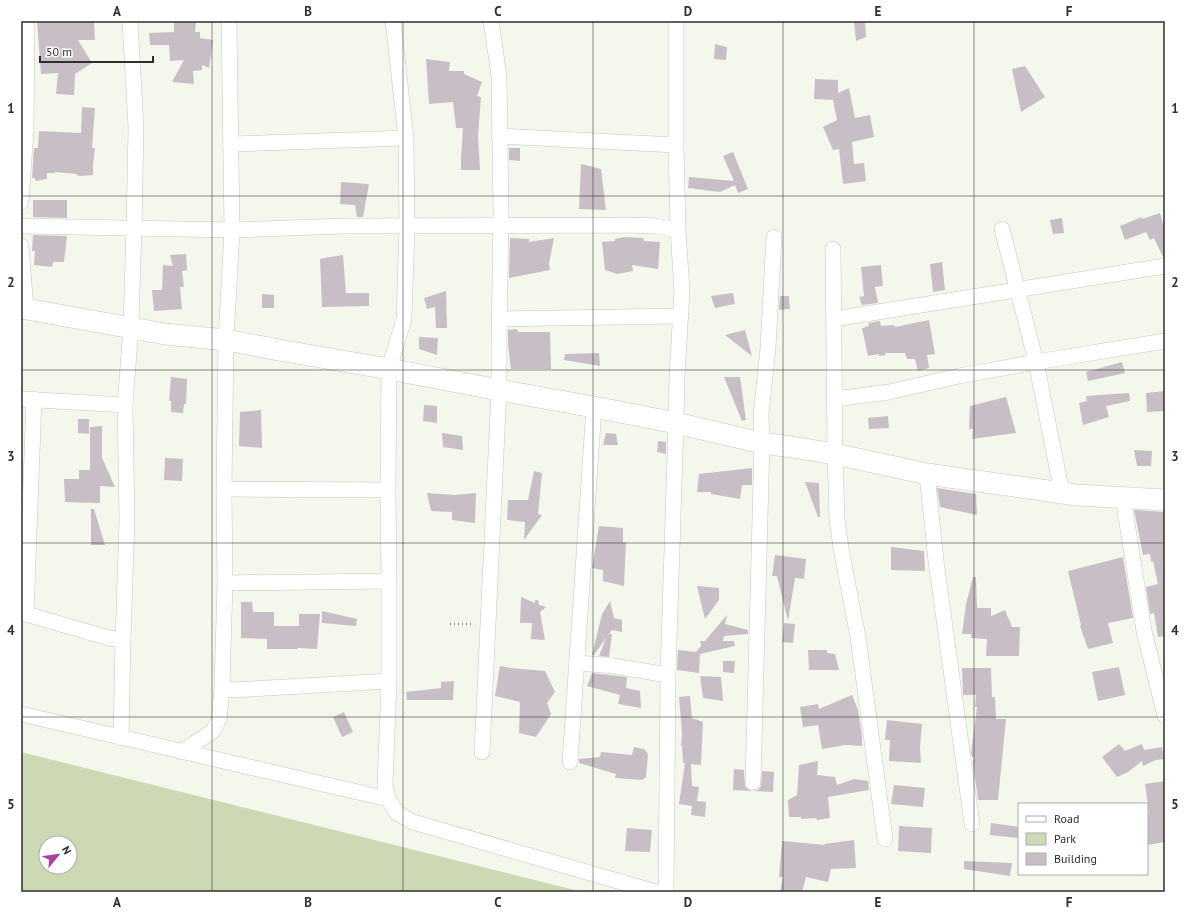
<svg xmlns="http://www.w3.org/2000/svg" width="1186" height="913" viewBox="0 0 1186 913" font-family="'PT Sans',sans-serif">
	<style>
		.green { fill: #cdd8b5; fill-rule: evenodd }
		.building { fill: #c8bec6 }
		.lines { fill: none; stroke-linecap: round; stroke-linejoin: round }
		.street-casing { stroke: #c4c8bc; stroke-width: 16 }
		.secondary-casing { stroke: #c4c8bc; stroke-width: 22 }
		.path { stroke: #8f9189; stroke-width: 2.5; stroke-dasharray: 1 3; stroke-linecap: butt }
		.street { stroke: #fff; stroke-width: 15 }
		.secondary { stroke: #fff; stroke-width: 21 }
		.grid { fill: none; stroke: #2e2f2b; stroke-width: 1; stroke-opacity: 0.55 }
		.neatline { fill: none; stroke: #2e2f2b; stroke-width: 1.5 }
		.grid-label { font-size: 13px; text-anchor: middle; font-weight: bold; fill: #2e2f2b }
	</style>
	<rect width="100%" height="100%" fill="#f4f8ec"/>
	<path class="green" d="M 21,752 L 583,892 L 21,892 ZM 46,843 L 70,843 L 70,867 L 46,867 Z"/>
	<g class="building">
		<polygon points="37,21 94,21 95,40 78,40 92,63 75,74 74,95 56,94 58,73 41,74"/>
		<polygon points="174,21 196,21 195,32 200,32 200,38 213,40 209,68 202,65 202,70 193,71 194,84 172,82 184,60 170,61 169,45 150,45 149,33 174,32"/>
		<polygon points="854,21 865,21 866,37 856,41"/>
		<polygon points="715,44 727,47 726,60 714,59"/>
		<polygon points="426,59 450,62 449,71 464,71 464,74 482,82 477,96 481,97 478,136 480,170 461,170 461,157 463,128 456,128 453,102 429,104"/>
		<polygon points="1025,66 1045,97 1021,112 1012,69"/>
		<polygon points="815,79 838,80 838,93 849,88 855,118 870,115 874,137 852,142 854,164 864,163 866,181 843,184 839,149 833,150 823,127 837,120 833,100 814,99"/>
		<polygon points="82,107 95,108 92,148 95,148 93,165 93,175 78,176 77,174 55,172 55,173 47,173 47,179 35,181 35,178 32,178 34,148 38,148 39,131 81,133"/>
		<polygon points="509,148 520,148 520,161 509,160"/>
		<polygon points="733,152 748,189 738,193 735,185 720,192 688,188 689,177 734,181 723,156"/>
		<polygon points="581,164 601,169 606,210 579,209"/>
		<polygon points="341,182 369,184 363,217 357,217 355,205 340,204"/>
		<polygon points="33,200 67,200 67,218 33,217"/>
		<polygon points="1160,213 1165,231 1165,257 1163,257 1154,238 1150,240 1146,232 1125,240 1120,226 1142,217 1142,219"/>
		<polygon points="1062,218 1064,233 1053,234 1050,220"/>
		<polygon points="33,235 67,236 64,262 53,262 52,267 34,265 35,251 32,251"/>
		<polygon points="624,237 643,238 644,241 660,242 658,269 632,265 633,271 617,274 605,270 602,242 615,241 615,239"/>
		<polygon points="510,238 529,239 529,242 554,238 549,264 550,270 509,278"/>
		<polygon points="186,254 187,270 182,271 184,287 180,287 182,309 154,311 152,290 162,290 163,265 173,266 170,255"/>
		<polygon points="343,255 346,293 369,293 369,306 322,307 320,259 330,257"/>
		<polygon points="942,262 945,290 933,292 930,264"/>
		<polygon points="881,265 883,286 875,287 878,303 862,305 859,297 864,296 861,267"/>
		<polygon points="446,291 447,328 436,328 435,307 427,309 424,298"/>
		<polygon points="733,293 735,304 715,308 711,296"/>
		<polygon points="262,294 274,295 274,308 262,308"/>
		<polygon points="780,296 789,296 790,309 779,310"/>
		<polygon points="929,320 935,354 927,355 929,368 918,371 915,359 907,359 905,353 885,353 886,355 879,356 879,354 868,356 862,328 865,328 864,327 869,326 868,323 880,321 881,326 894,325 895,327"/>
		<polygon points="517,329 518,332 550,332 551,369 511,369 508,345 508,330"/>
		<polygon points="745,330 752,356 725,335"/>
		<polygon points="419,337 438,338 437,355 419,349"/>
		<polygon points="599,353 600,366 564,360 565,354"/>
		<polygon points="1122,362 1125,373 1088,381 1086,372"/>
		<polygon points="171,377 187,379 186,404 184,404 183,413 171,412 171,401 169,401"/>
		<polygon points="724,377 740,377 746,420 742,421"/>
		<polygon points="1165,391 1165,411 1147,412 1146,393"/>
		<polygon points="1129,393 1130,401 1106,406 1109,417 1083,425 1079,403 1087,401 1086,396"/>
		<polygon points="1006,397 1016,433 972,439 973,429 969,429 970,406"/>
		<polygon points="424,405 437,406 437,423 423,421"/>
		<polygon points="261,410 262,448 239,446 240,412"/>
		<polygon points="888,416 889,428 869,429 868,418"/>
		<polygon points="78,419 89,419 89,434 78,433"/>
		<polygon points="102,426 102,458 115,487 100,486 100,503 65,502 64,479 79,479 79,470 90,470 90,427"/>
		<polygon points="442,433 462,436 463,450 443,447"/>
		<polygon points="606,433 616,434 618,445 603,445"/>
		<polygon points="658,441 666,442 666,454 657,452"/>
		<polygon points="1134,450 1152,451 1151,466 1137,466"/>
		<polygon points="165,458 183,459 182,481 164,480"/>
		<polygon points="752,468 752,485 742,485 740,499 711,494 711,492 697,492 699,474"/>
		<polygon points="534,471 542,473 538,514 542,515 524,540 525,522 507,520 508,500 528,500"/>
		<polygon points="805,482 819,483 820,517 818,517"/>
		<polygon points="937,488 976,494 977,515 940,507"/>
		<polygon points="427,493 455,495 476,493 475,523 452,520 452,512 431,511"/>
		<polygon points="91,509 94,509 105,545 91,545"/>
		<polygon points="1134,510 1165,512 1165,636 1158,637 1154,613 1150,614 1146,587 1158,584 1153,561 1151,562 1150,554 1143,555"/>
		<polygon points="599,526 623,528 623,542 626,542 624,586 603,581 603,570 592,568"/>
		<polygon points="891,547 924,551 925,571 891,570"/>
		<polygon points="775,555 806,559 804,579 795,578 788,621 777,576 772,576"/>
		<polygon points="1123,557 1133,618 1108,623 1113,643 1088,649 1080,626 1081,625 1068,571"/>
		<polygon points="973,577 976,577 977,608 991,608 991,616 1005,610 1012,627 1020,627 1019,656 986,656 987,639 971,638 971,634 962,634 966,604"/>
		<polygon points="697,586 719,588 719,600 705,619"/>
		<polygon points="521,597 535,603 535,600 538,600 539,605 546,607 540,612 545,640 531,639 532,623 520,623"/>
		<polygon points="610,601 614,618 622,620 622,632 612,630 609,634 612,634 609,657 599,656 606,638 594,655 592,655 602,614"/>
		<polygon points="241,602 252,602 253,612 274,612 274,626 299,626 299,614 320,614 317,649 298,648 298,649 267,649 267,639 241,638"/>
		<polygon points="322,611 357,619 356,626 322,623"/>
		<polygon points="727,615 725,624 748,630 748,634 724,636 723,641 734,641 735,646 700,654 699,673 677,670 678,650 696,652 701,646 700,641 705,641"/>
		<polygon points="784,623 795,624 793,643 782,642"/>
		<polygon points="808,650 827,650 827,653 835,654 839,670 809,670"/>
		<polygon points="723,661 735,661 734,673 723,672"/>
		<polygon points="500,666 511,668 545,671 555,692 547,703 551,714 536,737 519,733 520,702 495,696"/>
		<polygon points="1119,667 1125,695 1098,701 1092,672"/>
		<polygon points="962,668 991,668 992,697 995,697 996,719 1006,719 998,800 978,800 973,762 974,757 972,757 971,753 977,707 975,707 976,695 963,695"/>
		<polygon points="592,673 627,677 626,688 640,691 641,708 618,704 620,695 587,686"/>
		<polygon points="700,676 721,677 723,701 703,698"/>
		<polygon points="454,681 453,700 407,700 406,692 441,688 441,682"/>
		<polygon points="852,695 858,710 862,736 862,746 846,745 822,749 818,725 803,727 800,707 818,704 819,709"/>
		<polygon points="690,696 692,718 703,722 701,765 691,764 692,786 699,787 697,801 706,802 705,817 691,815 692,806 679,804 685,763 683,763 682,746 681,746 682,733 679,697"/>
		<polygon points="344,712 353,732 342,737 333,717"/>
		<polygon points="887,720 922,724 920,748 921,763 889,761 890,740 885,740"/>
		<polygon points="1119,744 1125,751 1142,744 1144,750 1162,747 1164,759 1156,760 1143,766 1142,761 1128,772 1117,777 1102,757"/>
		<polygon points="634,747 644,749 648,754 646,777 642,780 615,778 616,774 579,763 579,759 600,757 601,752 632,755"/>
		<polygon points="818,761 817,775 835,777 837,785 854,779 868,781 869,790 828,797 830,818 817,820 816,818 801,819 801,817 789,817 788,800 797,795 799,765"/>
		<polygon points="734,769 744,770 745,786 748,789 752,791 733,790"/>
		<polygon points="762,771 774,772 773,792 753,791 758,790 761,786"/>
		<polygon points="1165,781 1165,842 1147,845 1147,814 1149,813 1145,784"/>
		<polygon points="894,785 925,788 923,807 891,804"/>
		<polygon points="991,823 1019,827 1019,838 990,835"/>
		<polygon points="899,826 932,828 931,853 898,851"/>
		<polygon points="627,828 652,830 650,852 625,851"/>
		<polygon points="854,840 856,868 831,869 828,882 806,877 802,892 780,892 783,877 779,877 782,841 825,845 824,844"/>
		<polygon points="964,861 1012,863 1010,876 964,869"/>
	</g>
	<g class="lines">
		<defs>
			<g id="street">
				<polyline points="393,21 406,138 407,226 404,319 389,369 388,490 389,581 389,681 385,786 388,799 397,813 413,822 656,892"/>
				<polyline points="676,21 676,145 678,230"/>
				<polyline points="499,136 676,145"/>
				<polyline points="231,144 406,138"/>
				<polyline points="21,202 26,131 27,21"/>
				<polyline points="21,226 232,230 344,226 628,225 656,226 678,230 682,291 677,376 676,423 668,675 666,892"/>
				<polyline points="1002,229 1036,362 1062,493"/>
				<polyline points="21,246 26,309"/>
				<polyline points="833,249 835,454 837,520 842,554 858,637 885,839"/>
				<polyline points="499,319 681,316"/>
				<polyline points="834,319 1165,266"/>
				<polyline points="21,399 125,405"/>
				<polyline points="34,399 26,614 109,638 123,640"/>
				<polyline points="835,399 889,392 959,376 1036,362 1165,341"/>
				<polyline points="927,474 936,561 972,824"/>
				<polyline points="224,489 388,490"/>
				<polyline points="1123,497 1144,631 1165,716"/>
				<polyline points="225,583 389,581"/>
				<polyline points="577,663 614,666 668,675"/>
				<polyline points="222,688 234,690 389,681"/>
				<polyline points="21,714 388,799"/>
				<polyline points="121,738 123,640 127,519 125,405 131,327 134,228 136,127 130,21"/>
				<polyline points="181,752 213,731 219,720 222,688 225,583 224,489 226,340 232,230 229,21"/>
				<polyline points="482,752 499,390 499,346 501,213 499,76 491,21"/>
				<polyline points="570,762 594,407"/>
				<polyline points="753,782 762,443 761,415 768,348 774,237"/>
			</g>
			<polyline id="secondary" points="21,308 165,334 226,340 279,350 389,369 499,390 594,407 676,423 762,443 792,447 835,454 927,474 1077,495 1165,500"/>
		</defs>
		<use href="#street" class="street-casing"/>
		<use href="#secondary" class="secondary-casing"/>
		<polyline class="path" points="450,624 474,624"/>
		<use href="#street" class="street"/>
		<use href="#secondary" class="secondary"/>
	</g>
	<path class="grid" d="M 212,21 L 212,892M 403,21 L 403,892M 593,21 L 593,892M 783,21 L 783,892M 974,21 L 974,892M 21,196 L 1165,196M 21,370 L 1165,370M 21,543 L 1165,543M 21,717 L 1165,717"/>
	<rect width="1186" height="913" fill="none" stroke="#ffffff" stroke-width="44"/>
	<rect x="1018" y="803" width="130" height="72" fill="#ffffff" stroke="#abacaa"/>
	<rect x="1026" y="816" width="20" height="6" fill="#ffffff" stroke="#abacaa"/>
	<text x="1054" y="823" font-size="12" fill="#2e2f2b">Road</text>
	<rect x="1026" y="833" width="20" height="12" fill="#cdd8b5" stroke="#abacaa"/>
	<text x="1054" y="843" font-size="12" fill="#2e2f2b">Park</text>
	<rect x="1026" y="853" width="20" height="12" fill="#c8bec6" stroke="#abacaa"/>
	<text x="1054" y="863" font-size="12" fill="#2e2f2b">Building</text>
	<g transform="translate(58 855) rotate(61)"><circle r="19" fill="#ffffff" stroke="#abacaa"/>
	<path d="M0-3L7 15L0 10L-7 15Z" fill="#ab40a1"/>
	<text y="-6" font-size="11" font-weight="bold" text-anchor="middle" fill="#2e2f2b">N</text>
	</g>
	<path d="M40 56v6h113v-6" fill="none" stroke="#2e2f2b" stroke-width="2"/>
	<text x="46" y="56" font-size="12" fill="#2e2f2b" stroke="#ffffff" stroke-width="3" paint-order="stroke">50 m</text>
	<rect x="22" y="22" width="1142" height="869" class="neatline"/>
	<g class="grid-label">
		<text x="117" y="16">A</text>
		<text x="308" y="16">B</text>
		<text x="498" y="16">C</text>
		<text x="688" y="16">D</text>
		<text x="878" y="16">E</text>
		<text x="1069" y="16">F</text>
		<text x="11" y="113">1</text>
		<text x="1175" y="113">1</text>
		<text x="11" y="287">2</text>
		<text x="1175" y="287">2</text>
		<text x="11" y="461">3</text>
		<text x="1175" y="461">3</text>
		<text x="11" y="635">4</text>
		<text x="1175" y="635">4</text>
		<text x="11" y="809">5</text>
		<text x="1175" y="809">5</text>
		<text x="117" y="907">A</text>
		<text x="308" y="907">B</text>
		<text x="498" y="907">C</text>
		<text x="688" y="907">D</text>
		<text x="878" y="907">E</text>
		<text x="1069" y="907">F</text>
	</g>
</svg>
